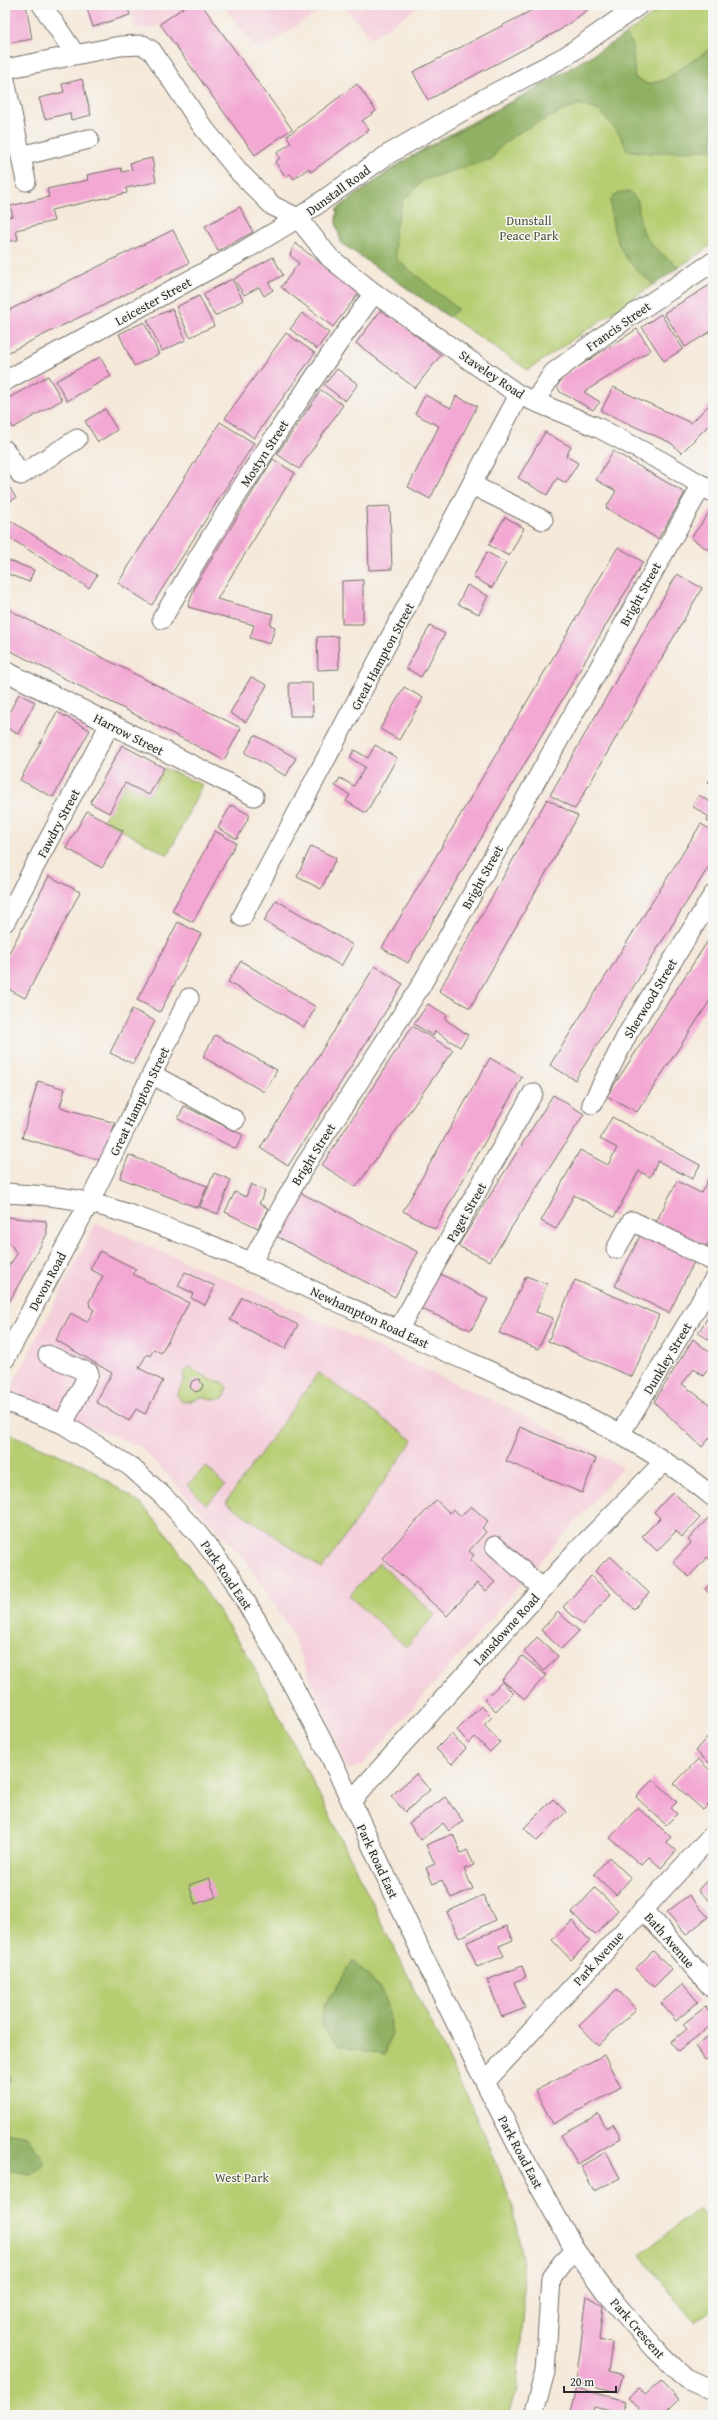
<svg xmlns="http://www.w3.org/2000/svg" width="718" height="2420" viewBox="0 0 718 2420" font-family="'Gentium Book Plus',serif">
	<style>
		.built { fill: #f5cfdb }
		.green { fill: #b6cd71; stroke: #707c4e }
		.forest { fill: #90b063; stroke: #5e6e47 }
		.building { fill: #f3a7d3 }
		.lines { fill: none; stroke-linecap: round; stroke-linejoin: round }
		.minor-casing { stroke: #726e68; stroke-width: 21 }
		.minor { stroke: #fff; stroke-width: 19 }
		.labels { text-anchor: middle; stroke-width: 3; stroke-linejoin: round; paint-order: stroke }
		.street-label { font-size: 13px; fill: #2b2b2b; stroke: #f6f6f2 }
		.park-label { font-size: 13px; fill: #4e543c; stroke: #f6f6f2 }
	</style>
	<rect width="100%" height="100%" fill="#f6f6f2"/>
	<filter id="ink" filterUnits="userSpaceOnUse"><feTurbulence type="fractalNoise" baseFrequency=".025" numOctaves="2"/><feDisplacementMap in="SourceGraphic" scale="8" xChannelSelector="R" yChannelSelector="G"/><feConvolveMatrix kernelMatrix="1 2 1 2 8 2 1 2 1" color-interpolation-filters="sRGB"/></filter>
	<filter id="wash" filterUnits="userSpaceOnUse"><feTurbulence type="fractalNoise" baseFrequency=".012" numOctaves="4" result="noise"/><feDisplacementMap in="SourceGraphic" scale="16" xChannelSelector="R" yChannelSelector="G"/><feGaussianBlur stdDeviation="0.9" result="paint"/><feColorMatrix in="noise" values="0 0 0 0 0 0 0 0 0 0 0 0 0 0 0 0 0 1.4 0 .05"/><feComposite in="paint" operator="in"/></filter>
	<g filter="url(#wash)">
		<rect width="100%" height="100%" fill="#f5e9da"/>
		<g class="built">
			<polygon points="128,5 185,5 150,30 143,27 135,29"/>
			<polygon points="223,5 329,5 258,51"/>
			<polygon points="343,5 421,5 371,38"/>
			<polygon points="96,1223 262,1295 503,1405 623,1467 362,1766 348,1770 289,1628 246,1560 141,1447 8,1394"/>
		</g>
		<g class="green">
			<path d="M 664,5 L 713,5 L 713,244 L 528,370 L 342,243 L 336,223 L 337,209 C 361,192 384,173 409,158 C 494,106 588,69 664,5 Z"/>
			<polygon points="164,768 202,785 168,855 103,820 125,783 149,795"/>
			<path d="M 190,1368 L 211,1380 L 223,1382 L 227,1388 L 225,1397 C 217,1401 210,1398 202,1398 C 195,1399 189,1402 182,1402 L 177,1395 L 184,1380 L 184,1372 Z"/>
			<polygon points="318,1373 413,1440 322,1569 226,1502"/>
			<polygon points="5,1432 86,1466 141,1504 168,1535 247,1654 329,1814 471,2105 494,2157 514,2211 523,2265 524,2310 516,2394 509,2415 5,2415"/>
			<polygon points="206,1466 225,1486 206,1504 187,1485"/>
			<polygon points="379,1563 435,1615 406,1647 349,1596"/>
			<polygon points="699,2208 713,2226 713,2309 695,2323 640,2255"/>
		</g>
		<g class="forest">
			<path d="M 625,35 L 632,43 L 635,78 L 648,84 L 664,80 L 713,47 L 713,149 L 649,153 L 627,150 L 620,135 L 600,111 L 578,104 C 552,117 505,132 492,159 L 423,180 L 403,201 L 394,233 L 396,259 L 458,309 L 449,317 L 341,243 L 336,223 L 337,209 L 409,158 L 526,95 Z"/>
			<path d="M 620,192 L 630,192 L 638,201 C 640,240 650,245 679,267 L 654,285 C 647,279 639,273 633,266 C 617,249 609,221 611,199 Z"/>
			<polygon points="353,1960 384,1993 392,2032 385,2055 338,2045 321,2024 323,2008"/>
			<polygon points="5,2062 11,2081 5,2086"/>
			<polygon points="5,2132 27,2136 45,2164 33,2174 5,2170"/>
		</g>
		<g id="blocks">
			<g class="building">
				<polygon points="5,5 26,5 32,39 5,44"/>
				<polygon points="86,5 127,5 130,15 93,27"/>
				<polygon points="187,5 202,5 292,129 255,155 160,24"/>
				<polygon points="542,5 594,5 560,30 428,100 413,72"/>
				<polygon points="82,79 91,115 71,120 70,113 45,119 39,98 64,92 62,84"/>
				<polygon points="357,84 376,111 362,121 369,130 311,172 309,168 294,179 290,174 286,177 275,162 280,158 277,153 291,143 287,136"/>
				<polygon points="152,158 156,182 126,188 127,193 51,210 54,221 16,230 18,240 5,242 5,217 13,216 10,206 49,197 47,189 88,180 87,175 121,168 122,172 132,170 130,163"/>
				<polygon points="240,207 253,232 218,251 205,226"/>
				<polygon points="173,230 189,263 5,354 5,312"/>
				<polygon points="295,243 359,293 333,327 281,287 299,263 290,255"/>
				<polygon points="273,257 283,275 269,283 273,290 264,296 259,287 244,295 234,279"/>
				<polygon points="232,279 243,300 215,316 203,294"/>
				<polygon points="713,283 713,330 685,347 664,313"/>
				<polygon points="199,296 214,326 190,337 176,307"/>
				<polygon points="172,309 186,340 162,351 147,320"/>
				<polygon points="382,309 441,355 415,388 356,343"/>
				<polygon points="302,313 329,333 317,349 290,329"/>
				<polygon points="661,314 683,349 664,361 642,327"/>
				<polygon points="144,322 159,354 134,366 119,334"/>
				<polygon points="637,329 651,350 584,392 600,402 593,410 560,392 557,386 564,376"/>
				<polygon points="286,333 315,353 254,438 225,418"/>
				<polygon points="100,357 111,376 67,401 56,381"/>
				<polygon points="337,369 358,384 345,401 324,385"/>
				<polygon points="48,376 62,400 13,428 5,414 5,400"/>
				<polygon points="613,387 691,423 713,401 713,421 681,453 671,443 601,411"/>
				<polygon points="321,390 343,405 299,469 277,454"/>
				<polygon points="425,395 451,408 456,396 477,406 430,499 408,487 439,426 415,414"/>
				<polygon points="105,409 117,430 98,442 85,421"/>
				<polygon points="220,422 254,443 152,605 118,583"/>
				<polygon points="545,432 571,447 566,456 578,463 566,483 557,478 547,495 518,478"/>
				<polygon points="613,451 685,493 658,539 606,508 616,491 596,480"/>
				<polygon points="273,459 295,473 217,599 273,614 270,625 275,627 270,644 250,638 254,625 188,607 195,586"/>
				<polygon points="5,480 16,498 5,504"/>
				<polygon points="390,506 392,569 369,570 367,507"/>
				<polygon points="711,510 713,511 713,553 691,538"/>
				<polygon points="505,517 524,528 509,556 489,545"/>
				<polygon points="11,521 97,575 89,588 5,535"/>
				<polygon points="618,547 643,562 408,963 382,948"/>
				<polygon points="487,552 506,563 492,588 473,577"/>
				<polygon points="5,559 34,570 29,582 5,573"/>
				<polygon points="677,574 702,588 575,809 550,795"/>
				<polygon points="363,580 363,624 342,624 342,581"/>
				<polygon points="467,585 488,596 479,614 458,604"/>
				<polygon points="5,608 241,728 224,760 5,648"/>
				<polygon points="430,626 445,634 421,677 406,668"/>
				<polygon points="338,636 339,669 318,670 317,637"/>
				<polygon points="251,677 267,685 246,722 230,713"/>
				<polygon points="289,683 312,683 313,716 290,716"/>
				<polygon points="404,687 423,698 399,740 380,729"/>
				<polygon points="19,694 35,702 18,734 5,727 5,720"/>
				<polygon points="57,712 90,730 53,797 20,780"/>
				<polygon points="255,735 296,758 286,776 245,753"/>
				<polygon points="122,745 164,768 149,795 125,783 109,813 90,803"/>
				<polygon points="375,745 397,758 366,813 346,801 350,795 335,786 340,778 354,786 365,767 350,758 354,750 368,758"/>
				<polygon points="713,775 713,786 708,782"/>
				<polygon points="699,795 713,804 713,825 707,821 709,817 692,806"/>
				<polygon points="547,799 578,816 470,1008 439,991"/>
				<polygon points="231,805 250,815 237,839 218,828"/>
				<polygon points="87,811 123,831 102,868 66,848"/>
				<polygon points="701,824 713,831 713,860 575,1080 550,1065"/>
				<polygon points="215,831 236,843 193,922 172,911"/>
				<polygon points="311,846 336,858 321,889 297,877"/>
				<polygon points="49,876 80,892 25,998 5,987 5,961"/>
				<polygon points="276,900 353,945 341,966 264,921"/>
				<polygon points="178,922 201,934 160,1012 137,1000"/>
				<polygon points="713,933 713,996 637,1112 607,1096"/>
				<polygon points="241,961 316,1007 304,1027 228,982"/>
				<polygon points="375,966 403,984 288,1166 260,1148"/>
				<polygon points="428,1004 447,1015 445,1019 468,1035 460,1047 435,1031 433,1036 414,1024"/>
				<polygon points="132,1009 155,1021 133,1064 110,1053"/>
				<polygon points="412,1026 453,1050 356,1187 322,1165"/>
				<polygon points="215,1035 277,1070 264,1092 203,1057"/>
				<polygon points="490,1058 522,1077 435,1229 403,1211"/>
				<polygon points="38,1081 65,1089 60,1107 115,1123 104,1161 22,1138"/>
				<polygon points="553,1095 584,1114 490,1261 458,1246"/>
				<polygon points="184,1106 243,1135 236,1149 178,1119"/>
				<polygon points="612,1117 700,1165 692,1179 658,1161 650,1177 639,1171 614,1217 574,1195 556,1229 541,1221 580,1150 608,1165 617,1148 600,1139"/>
				<polygon points="129,1155 207,1186 198,1208 120,1178"/>
				<polygon points="713,1170 713,1234 706,1247 656,1222 677,1181 701,1193"/>
				<polygon points="214,1173 231,1180 218,1214 200,1207"/>
				<polygon points="251,1184 265,1191 259,1204 268,1208 258,1228 225,1212 235,1192 246,1197"/>
				<polygon points="299,1192 418,1252 395,1297 276,1236"/>
				<polygon points="5,1217 46,1221 47,1234 5,1309 5,1271 17,1254 10,1243 5,1243"/>
				<polygon points="641,1234 695,1260 669,1313 615,1286"/>
				<polygon points="100,1251 136,1269 133,1274 189,1303 161,1353 154,1349 150,1356 147,1354 139,1368 163,1381 145,1414 136,1409 129,1421 96,1402 112,1373 56,1340 71,1313 87,1322 94,1310 90,1307 89,1302 103,1276 90,1269"/>
				<polygon points="185,1272 215,1286 205,1305 191,1298 193,1293 178,1286"/>
				<polygon points="437,1272 488,1299 471,1330 419,1308"/>
				<polygon points="526,1276 547,1284 536,1312 553,1318 538,1349 499,1333"/>
				<polygon points="575,1280 659,1315 632,1377 548,1341"/>
				<polygon points="242,1297 298,1325 285,1349 230,1320"/>
				<polygon points="713,1309 713,1342 698,1333"/>
				<polygon points="693,1339 713,1355 713,1362 703,1376 694,1369 682,1384 713,1407 713,1434 702,1447 654,1402"/>
				<polygon points="199,1379 203,1385 201,1390 195,1392 190,1387 192,1381"/>
				<polygon points="520,1427 596,1459 582,1493 506,1461"/>
				<polygon points="713,1447 713,1455 709,1451"/>
				<polygon points="673,1492 700,1518 682,1537 676,1531 657,1551 642,1536 660,1518 654,1512"/>
				<polygon points="436,1500 450,1513 453,1509 461,1516 471,1506 488,1521 482,1528 486,1532 469,1551 474,1555 470,1560 495,1582 486,1591 477,1583 447,1616 382,1558"/>
				<polygon points="708,1518 713,1523 713,1562 707,1557 689,1577 673,1562 691,1543 688,1540"/>
				<polygon points="610,1556 649,1593 634,1609 595,1571"/>
				<polygon points="591,1576 611,1594 583,1625 563,1607"/>
				<polygon points="713,1581 713,1598 705,1589"/>
				<polygon points="558,1612 579,1631 561,1649 541,1630"/>
				<polygon points="537,1637 558,1656 544,1671 524,1652"/>
				<polygon points="522,1656 546,1675 525,1699 502,1680"/>
				<polygon points="502,1682 513,1693 496,1711 484,1700"/>
				<polygon points="481,1706 492,1717 484,1725 500,1742 490,1752 475,1737 469,1743 457,1730"/>
				<polygon points="451,1734 466,1748 452,1764 436,1749"/>
				<polygon points="708,1736 713,1741 713,1766 695,1751"/>
				<polygon points="698,1759 713,1773 713,1800 703,1810 674,1784"/>
				<polygon points="416,1774 430,1790 405,1812 391,1796"/>
				<polygon points="653,1779 677,1802 671,1808 677,1814 666,1825 636,1797"/>
				<polygon points="445,1797 463,1821 449,1831 443,1823 421,1840 409,1823"/>
				<polygon points="553,1799 566,1812 537,1841 524,1828"/>
				<polygon points="638,1807 671,1837 666,1842 676,1851 661,1868 649,1857 641,1865 610,1838"/>
				<polygon points="453,1834 461,1853 467,1850 474,1865 464,1869 473,1889 451,1898 442,1880 433,1884 426,1868 435,1864 426,1845"/>
				<polygon points="609,1857 631,1878 616,1895 594,1874"/>
				<polygon points="713,1874 713,1904 698,1890"/>
				<polygon points="209,1878 216,1897 195,1904 189,1885"/>
				<polygon points="595,1888 618,1910 595,1935 572,1913"/>
				<polygon points="483,1895 495,1920 459,1938 447,1912"/>
				<polygon points="689,1895 708,1917 686,1935 667,1912"/>
				<polygon points="572,1921 590,1941 571,1960 552,1940"/>
				<polygon points="507,1926 513,1940 499,1946 504,1956 477,1967 467,1942"/>
				<polygon points="653,1951 672,1969 654,1987 635,1969"/>
				<polygon points="522,1966 526,1977 514,1982 525,2008 502,2017 487,1980"/>
				<polygon points="683,1984 698,2002 676,2021 661,2003"/>
				<polygon points="617,1989 636,2009 598,2046 579,2026"/>
				<polygon points="705,2007 713,2017 713,2024 678,2051 671,2042 687,2029 683,2024"/>
				<polygon points="713,2032 713,2054 705,2060 695,2046"/>
				<polygon points="604,2055 621,2088 553,2124 535,2091"/>
				<polygon points="598,2114 606,2128 613,2124 621,2138 578,2164 561,2135"/>
				<polygon points="606,2152 620,2178 594,2191 581,2166"/>
				<polygon points="587,2296 603,2306 599,2340 612,2343 608,2371 623,2375 618,2392 576,2382"/>
				<polygon points="661,2381 679,2400 664,2415 631,2415 639,2408 629,2397 639,2388 645,2395"/>
				<polygon points="577,2388 626,2401 622,2414 594,2407 592,2415 570,2415"/>
			</g>
		</g>
	</g>
	<g filter="url(#ink)">
		<use href="#blocks" fill-opacity="0" stroke="#726e68" stroke-width="1"/>
		<g class="lines">
			<defs>
				<g id="minor">
					<polyline points="42,5 75,54"/>
					<polyline points="5,69 120,46 143,45 152,51 202,126 240,173 273,206 298,218 330,258 374,293 519,395 599,428 663,462 713,492"/>
					<polyline points="5,80 26,181"/>
					<polyline points="21,156 89,139"/>
					<polyline points="5,381 245,250 298,218 387,155 487,97 566,56 639,5"/>
					<polyline points="535,401 553,373 626,319 713,262"/>
					<polyline points="5,450 21,475 77,439"/>
					<polyline points="472,485 543,520"/>
					<path d="M 162,619 C 227,506 298,398 374,293"/>
					<polyline points="5,671 254,796"/>
					<polyline points="242,917 519,395"/>
					<polyline points="5,922 110,724"/>
					<polyline points="153,1075 235,1120"/>
					<polyline points="592,1104 628,1033 713,895"/>
					<path d="M 5,1193 C 33,1195 63,1196 90,1203 C 128,1212 164,1227 201,1241 C 274,1271 345,1306 418,1339 C 518,1385 627,1426 713,1497"/>
					<polyline points="616,1249 632,1221 713,1261"/>
					<polyline points="251,1263 304,1167 420,987 702,485"/>
					<polyline points="398,1330 533,1093"/>
					<polyline points="48,1355 89,1373 63,1424"/>
					<polyline points="5,1359 89,1203 189,998"/>
					<polyline points="5,1401 63,1424 131,1467 164,1497 199,1535 234,1581 287,1674 330,1756 423,1956 485,2082 528,2166 575,2250 604,2290 654,2348 686,2379 713,2391"/>
					<polyline points="620,1434 713,1281"/>
					<polyline points="495,1546 543,1589"/>
					<polyline points="352,1800 577,1551 664,1462"/>
					<polyline points="643,1909 713,1989"/>
					<polyline points="485,2082 713,1834"/>
					<polyline points="533,2415 545,2372 551,2278 562,2263 575,2250"/>
				</g>
			</defs>
			<use href="#minor" class="minor-casing"/>
			<use href="#minor" class="minor"/>
		</g>
	</g>
	<g class="labels">
		<g class="street-label">
			<text transform="translate(338 190) rotate(-36)" y="5">Dunstall Road</text>
			<text transform="translate(153 301) rotate(-29)" y="5">Leicester Street</text>
			<text transform="translate(618 326) rotate(-35)" y="5">Francis Street</text>
			<text transform="translate(492 374) rotate(34)" y="5">Staveley Road</text>
			<text transform="translate(264 453) rotate(-57)" y="5">Mostyn Street</text>
			<text transform="translate(640 594) rotate(-61)" y="5">Bright Street</text>
			<text transform="translate(382 656) rotate(-62)" y="5">Great Hampton Street</text>
			<text transform="translate(129 734) rotate(27)" y="5">Harrow Street</text>
			<text transform="translate(58 823) rotate(-62)" y="5">Fawdry Street</text>
			<text transform="translate(482 877) rotate(-61)" y="5">Bright Street</text>
			<text transform="translate(650 998) rotate(-59)" y="5">Sherwood Street</text>
			<text transform="translate(139 1101) rotate(-64)" y="5">Great Hampton Street</text>
			<text transform="translate(313 1154) rotate(-58)" y="5">Bright Street</text>
			<text transform="translate(466 1212) rotate(-60)" y="5">Paget Street</text>
			<text transform="translate(47 1281) rotate(-62)" y="5">Devon Road</text>
			<text transform="translate(370 1317) rotate(25)" y="5">Newhampton Road East</text>
			<text transform="translate(667 1358) rotate(-59)" y="5">Dunkley Street</text>
			<text transform="translate(227 1575) rotate(56)" y="5">Park Road East</text>
			<text transform="translate(506 1629) rotate(-48)" y="5">Lansdowne Road</text>
			<text transform="translate(378 1861) rotate(65)" y="5">Park Road East</text>
			<text transform="translate(670 1940) rotate(49)" y="5">Bath Avenue</text>
			<text transform="translate(598 1958) rotate(-48)" y="5">Park Avenue</text>
			<text transform="translate(521 2152) rotate(62)" y="5">Park Road East</text>
			<text transform="translate(638 2328) rotate(49)" y="5">Park Crescent</text>
		</g>
		<g class="park-label">
			<text x="529" y="225">Dunstall<tspan x="529" dy="15">Peace Park</tspan></text>
			<text x="242" y="2182">West Park</text>
		</g>
	</g>
	<rect width="718" height="2420" fill="none" stroke="#f6f6f2" stroke-width="20"/>
	<path d="M564 2386v6h52v-6" fill="none" stroke="#2b2b2b" stroke-width="2"/>
	<text x="570" y="2386" font-size="12" fill="#2b2b2b" stroke="#f6f6f2" stroke-width="3" paint-order="stroke">20 m</text>
</svg>
